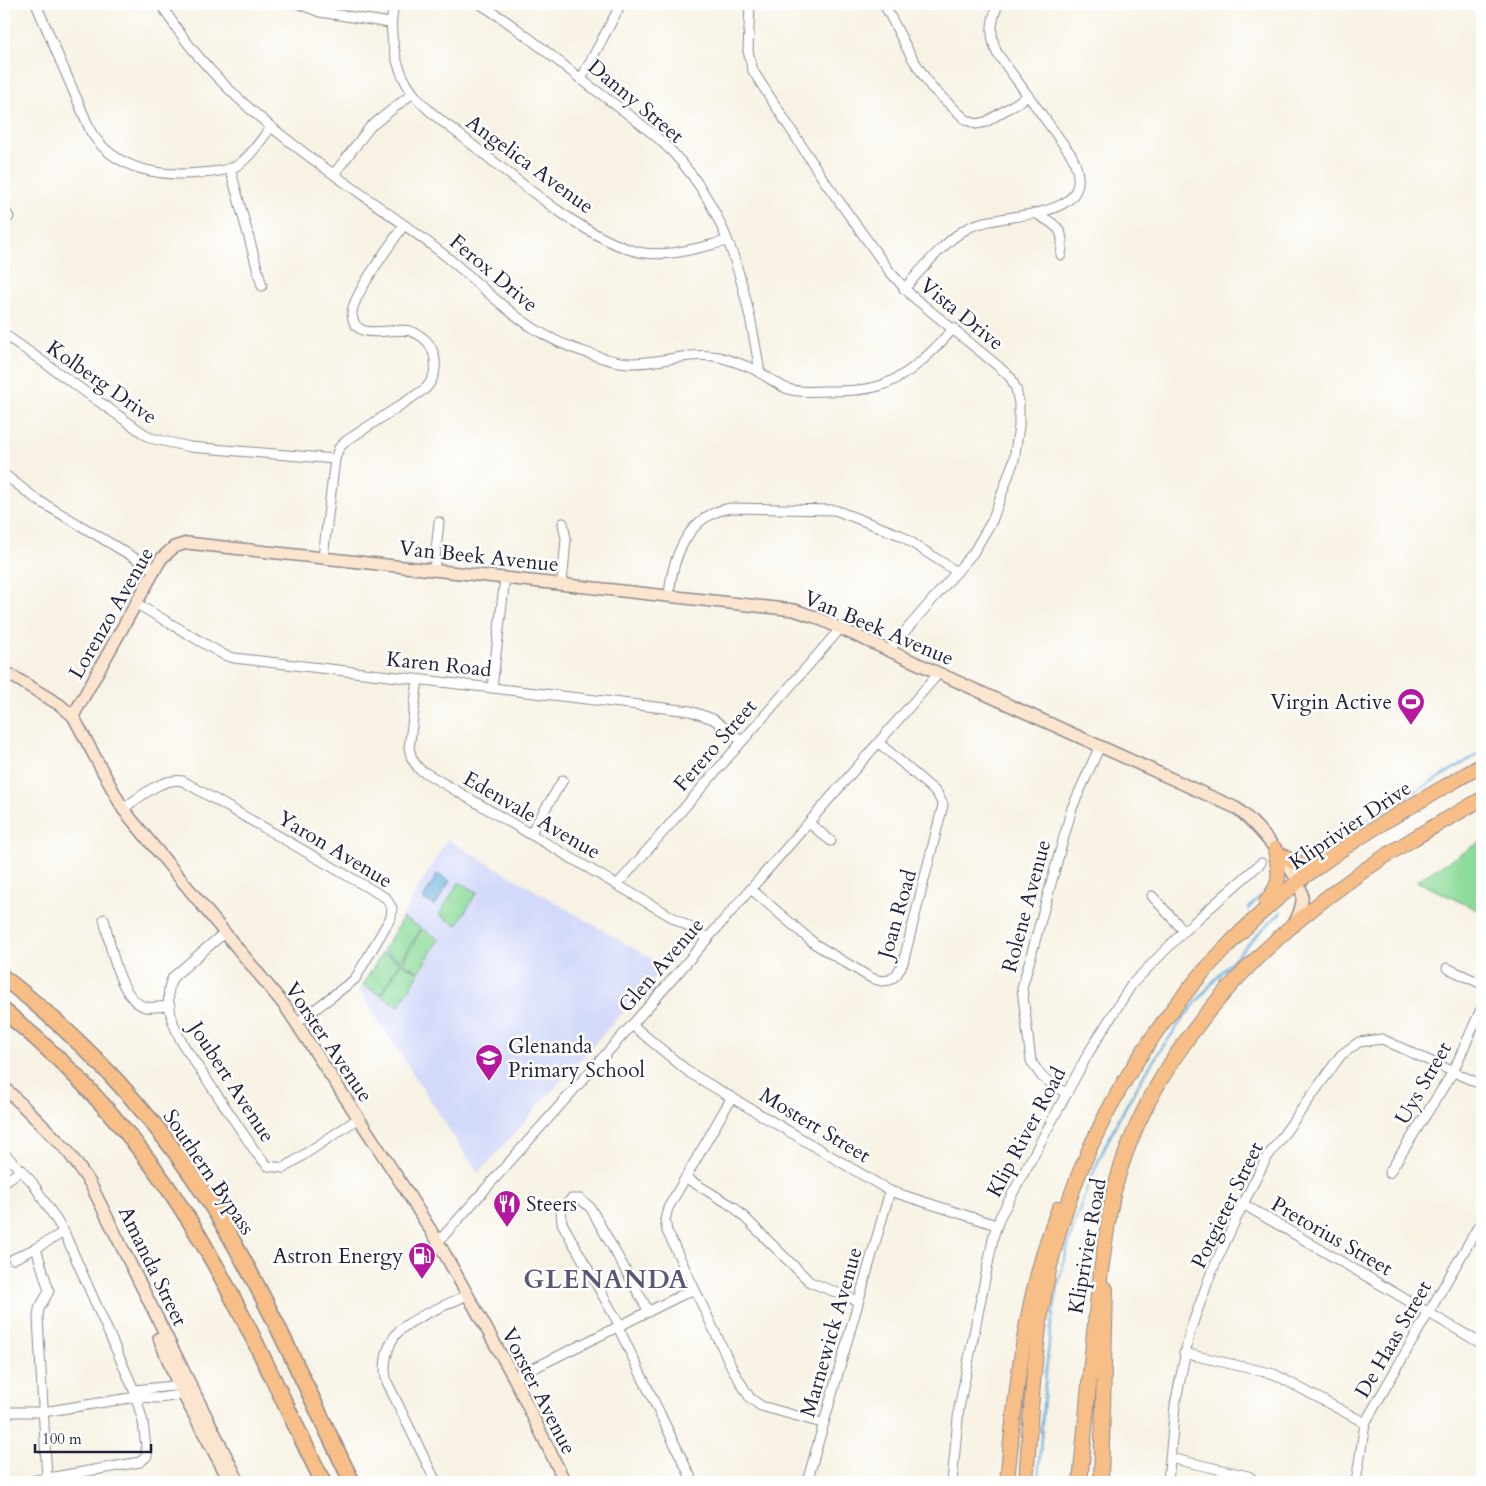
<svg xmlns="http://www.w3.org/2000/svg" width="1486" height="1486" viewBox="0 0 1486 1486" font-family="Cardo,serif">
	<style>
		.built { fill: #d3d9f9 }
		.green { fill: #8cdc9a; stroke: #577f6a }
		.water { fill: #66aede; stroke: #44688c }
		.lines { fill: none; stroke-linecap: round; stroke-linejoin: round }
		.stream { stroke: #66aede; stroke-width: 2.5 }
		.street-casing { stroke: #8c8a8f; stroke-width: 11 }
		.secondary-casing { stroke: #8c8a8f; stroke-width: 14 }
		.primary-casing { stroke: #8c8a8f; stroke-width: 16 }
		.highway-casing { stroke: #8c8a8f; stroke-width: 18 }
		.street { stroke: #fff; stroke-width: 9 }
		.secondary { stroke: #fce5cf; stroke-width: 11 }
		.primary { stroke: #f7be87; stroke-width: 14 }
		.highway { stroke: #f7be87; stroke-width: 15 }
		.labels { text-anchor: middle; stroke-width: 5; stroke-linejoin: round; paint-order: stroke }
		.street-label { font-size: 21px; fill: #22223b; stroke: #fff }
		.poi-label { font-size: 21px; fill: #22223b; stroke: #fff; text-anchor: end }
		.district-label { font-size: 26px; font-weight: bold; letter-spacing: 1px; fill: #5a5676; stroke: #fff }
	</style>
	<rect width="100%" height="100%" fill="#fff"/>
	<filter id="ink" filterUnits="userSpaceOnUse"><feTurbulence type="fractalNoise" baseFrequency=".02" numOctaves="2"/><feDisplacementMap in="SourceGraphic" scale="10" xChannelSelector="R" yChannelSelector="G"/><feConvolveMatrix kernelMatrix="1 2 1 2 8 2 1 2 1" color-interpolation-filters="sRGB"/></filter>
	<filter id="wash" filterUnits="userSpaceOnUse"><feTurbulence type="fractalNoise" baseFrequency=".0096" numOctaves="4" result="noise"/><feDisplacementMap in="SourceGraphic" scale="20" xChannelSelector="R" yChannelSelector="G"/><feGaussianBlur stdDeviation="1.12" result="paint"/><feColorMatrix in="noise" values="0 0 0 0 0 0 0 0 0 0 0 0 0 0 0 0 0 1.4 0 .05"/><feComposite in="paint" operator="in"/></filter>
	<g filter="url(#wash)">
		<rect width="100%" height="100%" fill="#f7f2e3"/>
		<polygon class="built" points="447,839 664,966 478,1174 359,990"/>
		<g class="green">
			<polygon points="1482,841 1482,912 1416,881"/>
			<polygon points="459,882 477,892 457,925 439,915"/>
			<polygon points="403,918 421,928 401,961 384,950"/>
			<polygon points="422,929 439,939 419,972 402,962"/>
			<polygon points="383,952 400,962 380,995 363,985"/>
			<polygon points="401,963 419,973 399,1006 381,996"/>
		</g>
		<polygon class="water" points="437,874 450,881 435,906 423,899"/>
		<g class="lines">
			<g class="stream">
				<polyline points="1306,856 1482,752"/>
				<polyline points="1248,909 1268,888"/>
				<path d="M 1038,1482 C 1042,1428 1044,1374 1052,1320 C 1077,1158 1162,1022 1281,912"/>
			</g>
		</g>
	</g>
	<g filter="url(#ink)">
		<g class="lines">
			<defs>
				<g id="street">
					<path d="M 36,4 L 91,132 C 115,170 160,177 200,173 C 213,172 227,171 238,165 C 251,156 261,140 271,127"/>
					<path d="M 161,4 C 225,113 341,175 438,250 C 484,285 516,327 573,348 C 591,354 610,362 629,363 C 659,364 689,351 719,357 C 733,361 747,365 759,372 C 769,378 778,385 788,389 C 800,393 814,391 826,391 C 843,391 862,391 879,386 C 909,377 933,351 954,328"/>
					<polyline points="299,4 320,12 390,23"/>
					<path d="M 395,4 C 386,29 396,72 413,93 C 428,113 451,127 470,143 C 514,177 578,233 631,250 C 662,260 696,248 727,241"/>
					<path d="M 480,4 C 518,27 551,56 586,83 C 611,102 638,120 661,141 C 727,201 747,288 760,373"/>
					<polyline points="750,4 748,51 753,71 823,179 890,272 912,296 998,366 1011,378 1016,389 1019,403 1019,426 1014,460 992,521 973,553 888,651"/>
					<polyline points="884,4 911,56 931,87 965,119 976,124 986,122 1028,96"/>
					<polyline points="581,79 621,4"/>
					<polyline points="230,168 262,286"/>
					<polyline points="334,174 370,127 413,93"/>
					<polyline points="4,210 9,217"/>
					<path d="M 1035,213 C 1056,226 1066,227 1061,255"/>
					<path d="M 904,289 C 920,271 948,238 968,228 C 1003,209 1104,225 1072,156 L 997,53 C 989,34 991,22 998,4"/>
					<polyline points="4,334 150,438 190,447 335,459"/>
					<polyline points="4,474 36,499 155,570"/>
					<path d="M 323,557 L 335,459 L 339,448 L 346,441 L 425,389 C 443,371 437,339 410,331 C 393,326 354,344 352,314 C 351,297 393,241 404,225"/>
					<polyline points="434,570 439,522"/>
					<polyline points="562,584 566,539 563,523"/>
					<path d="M 669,596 C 672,558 688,514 731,508 L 835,510 L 900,535 L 957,572"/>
					<polyline points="137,604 224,655 234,658 690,711 713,719 742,741"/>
					<polyline points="418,680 409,748 412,759 419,769 708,938"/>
					<polyline points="492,688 505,578"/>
					<path d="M 123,809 C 140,797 162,777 183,781 L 386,898 L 392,908 L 391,917 L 355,979 L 297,1023"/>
					<polyline points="809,823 831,841"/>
					<polyline points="530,834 563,780"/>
					<polyline points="617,885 840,629"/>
					<polyline points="751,889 815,944 871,978 881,981 890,980 897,974 903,963 943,805 937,793 879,743"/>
					<polyline points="1152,896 1184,931"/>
					<path d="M 104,919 C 110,942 119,1001 146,1007 C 153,1008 163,1006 170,1006"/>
					<path d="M 224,933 L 173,977 C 162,997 173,1027 184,1046 L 257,1154 L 268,1166 L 284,1168 L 359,1118"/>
					<polyline points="1447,968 1482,984"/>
					<polyline points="632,1025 690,1073 890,1191 996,1225"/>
					<polyline points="1067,1094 1042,1077 1031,1061 1022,988 1072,808 1099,748"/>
					<polyline points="732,1097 668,1208 665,1220 667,1231 733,1370 750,1398 761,1406 822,1423"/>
					<polyline points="4,1153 32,1182 64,1232 36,1248 49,1291 39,1309 38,1318 47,1478"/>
					<polyline points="1389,1173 1453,1072 1482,1007"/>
					<polyline points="686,1178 734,1207 810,1282 858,1301"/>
					<polyline points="4,1182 22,1170"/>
					<polyline points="1243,1204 1482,1344"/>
					<polyline points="438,1242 655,999 938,674"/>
					<polyline points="13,1259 36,1248"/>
					<polyline points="620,1326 562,1223 561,1210 571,1199 580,1199 590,1207 649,1312"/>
					<polyline points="618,1327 693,1482"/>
					<polyline points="1184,1353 1274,1374 1365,1423"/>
					<polyline points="514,1378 694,1289"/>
					<polyline points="134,1390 183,1385"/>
					<polyline points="4,1412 43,1412 136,1397 159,1398 187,1394"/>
					<polyline points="1170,1458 1248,1476 1257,1482"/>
					<polyline points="31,1481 140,1462 147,1456 143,1422 134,1390 64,1232"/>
					<path d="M 436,1482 L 387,1382 C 382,1366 387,1343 399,1331 C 412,1318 450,1303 468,1295"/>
					<polyline points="807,1482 890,1191"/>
					<polyline points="952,1482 959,1408 994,1234 1000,1217 1089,1052 1132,984 1184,931 1261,863"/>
					<polyline points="1168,1482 1175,1405 1190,1331 1211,1273 1243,1204 1266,1159 1341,1055 1359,1042 1382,1039 1482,1085"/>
					<polyline points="1356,1482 1365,1423 1482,1220"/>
				</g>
				<g id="secondary">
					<polyline points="4,671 60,705 73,716 123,809 285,1006 405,1189 438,1242 514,1378 565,1482"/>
					<path d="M 73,716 L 161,559 L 174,547 L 187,543 L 794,610 L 815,617 L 1236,808 C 1254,821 1299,873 1302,894 C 1303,905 1299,914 1294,924"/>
					<polyline points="4,1087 67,1150 90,1183 239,1482"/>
					<polyline points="159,1338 179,1387 230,1482"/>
				</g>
				<g id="primary">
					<polyline points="1278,853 1297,864 1323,859"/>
					<path d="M 1266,902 C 1283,881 1279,875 1275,849"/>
					<path d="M 1007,1482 C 1016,1389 1024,1297 1059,1208"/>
					<path d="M 1026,1482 C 1031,1410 1034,1337 1050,1266 C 1089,1100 1193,955 1331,857 C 1379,823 1431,795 1482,765"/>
					<path d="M 1080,1482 C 1087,1412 1092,1341 1101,1271 C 1105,1244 1108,1217 1114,1191 C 1147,1062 1246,954 1352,879 C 1393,849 1438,824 1482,799"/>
					<polyline points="1101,1482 1106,1289"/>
				</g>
				<g id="highway">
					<path d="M 4,978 C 84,1040 156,1117 210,1203 C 265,1291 306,1389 352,1482"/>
					<path d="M 4,1011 C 77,1070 141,1142 191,1223 C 241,1306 280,1395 323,1482"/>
				</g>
			</defs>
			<use href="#street" class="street-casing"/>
			<use href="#secondary" class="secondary-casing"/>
			<use href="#primary" class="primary-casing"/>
			<use href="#highway" class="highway-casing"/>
			<use href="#street" class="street"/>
			<use href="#secondary" class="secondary"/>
			<use href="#primary" class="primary"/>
			<use href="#highway" class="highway"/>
		</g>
	</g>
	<defs>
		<symbol id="stadium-pin" viewBox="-11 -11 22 30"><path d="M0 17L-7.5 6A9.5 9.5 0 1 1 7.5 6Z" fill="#b5179e" stroke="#fff"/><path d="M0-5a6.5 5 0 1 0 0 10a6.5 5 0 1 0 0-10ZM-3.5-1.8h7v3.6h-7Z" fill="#fff"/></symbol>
		<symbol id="school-pin" viewBox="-11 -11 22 30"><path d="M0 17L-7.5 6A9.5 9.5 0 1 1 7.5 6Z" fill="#b5179e" stroke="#fff"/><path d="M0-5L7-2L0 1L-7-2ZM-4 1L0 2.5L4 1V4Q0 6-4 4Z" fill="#fff"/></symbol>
		<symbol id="restaurant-pin" viewBox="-11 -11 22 30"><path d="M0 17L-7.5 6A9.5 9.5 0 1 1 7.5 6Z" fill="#b5179e" stroke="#fff"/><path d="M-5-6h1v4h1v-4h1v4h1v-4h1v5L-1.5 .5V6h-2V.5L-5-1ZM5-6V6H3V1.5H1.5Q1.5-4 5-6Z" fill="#fff"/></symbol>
		<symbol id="fuel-pin" viewBox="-11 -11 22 30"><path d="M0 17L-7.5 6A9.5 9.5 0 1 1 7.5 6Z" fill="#b5179e" stroke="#fff"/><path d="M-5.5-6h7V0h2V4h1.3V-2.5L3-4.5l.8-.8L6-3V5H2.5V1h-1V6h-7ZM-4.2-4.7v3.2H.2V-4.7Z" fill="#fff"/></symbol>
	</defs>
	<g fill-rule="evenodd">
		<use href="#stadium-pin" x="1395" y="686" width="32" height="43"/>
		<use href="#school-pin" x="473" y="1042" width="32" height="43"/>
		<use href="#restaurant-pin" x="491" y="1188" width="32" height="43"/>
		<use href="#fuel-pin" x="406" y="1240" width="32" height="43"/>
	</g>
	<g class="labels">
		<g class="street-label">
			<text transform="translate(636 101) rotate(40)" y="7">Danny Street</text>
			<text transform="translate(530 164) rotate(36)" y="7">Angelica Avenue</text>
			<text transform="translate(494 273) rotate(40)" y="7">Ferox Drive</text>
			<text transform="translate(962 314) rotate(39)" y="7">Vista Drive</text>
			<text transform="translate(102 382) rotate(35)" y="7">Kolberg Drive</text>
			<text transform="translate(479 556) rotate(6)" y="7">Van Beek Avenue</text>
			<text transform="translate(111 613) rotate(-60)" y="7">Lorenzo Avenue</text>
			<text transform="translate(879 628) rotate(23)" y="7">Van Beek Avenue</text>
			<text transform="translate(439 664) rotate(6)" y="7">Karen Road</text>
			<text transform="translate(715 745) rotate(-49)" y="7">Ferero Street</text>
			<text transform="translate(532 815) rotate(30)" y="7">Edenvale Avenue</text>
			<text transform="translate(1350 825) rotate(-34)" y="7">Kliprivier Drive</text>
			<text transform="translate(335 849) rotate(31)" y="7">Yaron Avenue</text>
			<text transform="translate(1026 906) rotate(-75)" y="7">Rolene Avenue</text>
			<text transform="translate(897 914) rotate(-74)" y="7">Joan Road</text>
			<text transform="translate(661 965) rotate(-49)" y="7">Glen Avenue</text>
			<text transform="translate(329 1042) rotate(56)" y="7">Vorster Avenue</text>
			<text transform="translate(232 1082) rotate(57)" y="7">Joubert Avenue</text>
			<text transform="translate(1423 1083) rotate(-60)" y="7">Uys Street</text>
			<text transform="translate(815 1125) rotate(31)" y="7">Mostert Street</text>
			<text transform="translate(1026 1132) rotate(-62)" y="7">Klip River Road</text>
			<text transform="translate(209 1172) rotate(56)" y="7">Southern Bypass</text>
			<text transform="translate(1227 1205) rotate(-64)" y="7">Potgieter Street</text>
			<text transform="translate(1332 1236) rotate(30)" y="7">Pretorius Street</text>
			<text transform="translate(1087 1246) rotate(-80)" y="7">Kliprivier Road</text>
			<text transform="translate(153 1266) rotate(64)" y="7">Amanda Street</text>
			<text transform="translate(831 1332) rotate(-74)" y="7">Marnewick Avenue</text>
			<text transform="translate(1393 1339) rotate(-60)" y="7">De Haas Street</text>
			<text transform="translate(539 1391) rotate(63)" y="7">Vorster Avenue</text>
		</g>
		<g class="poi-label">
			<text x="1392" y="709">Virgin Active</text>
			<text x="508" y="1053" text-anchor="start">Glenanda<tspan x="508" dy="24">Primary School</tspan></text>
			<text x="526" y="1211" text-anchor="start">Steers</text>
			<text x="403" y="1263">Astron Energy</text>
		</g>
		<g class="district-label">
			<text x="606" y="1288">GLENANDA</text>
		</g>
	</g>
	<rect width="1486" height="1486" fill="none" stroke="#fff" stroke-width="20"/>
	<path d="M35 1444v8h116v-8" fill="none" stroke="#22223b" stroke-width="2.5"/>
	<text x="42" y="1444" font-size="15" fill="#22223b" stroke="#ffffff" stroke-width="4" paint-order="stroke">100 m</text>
</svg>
